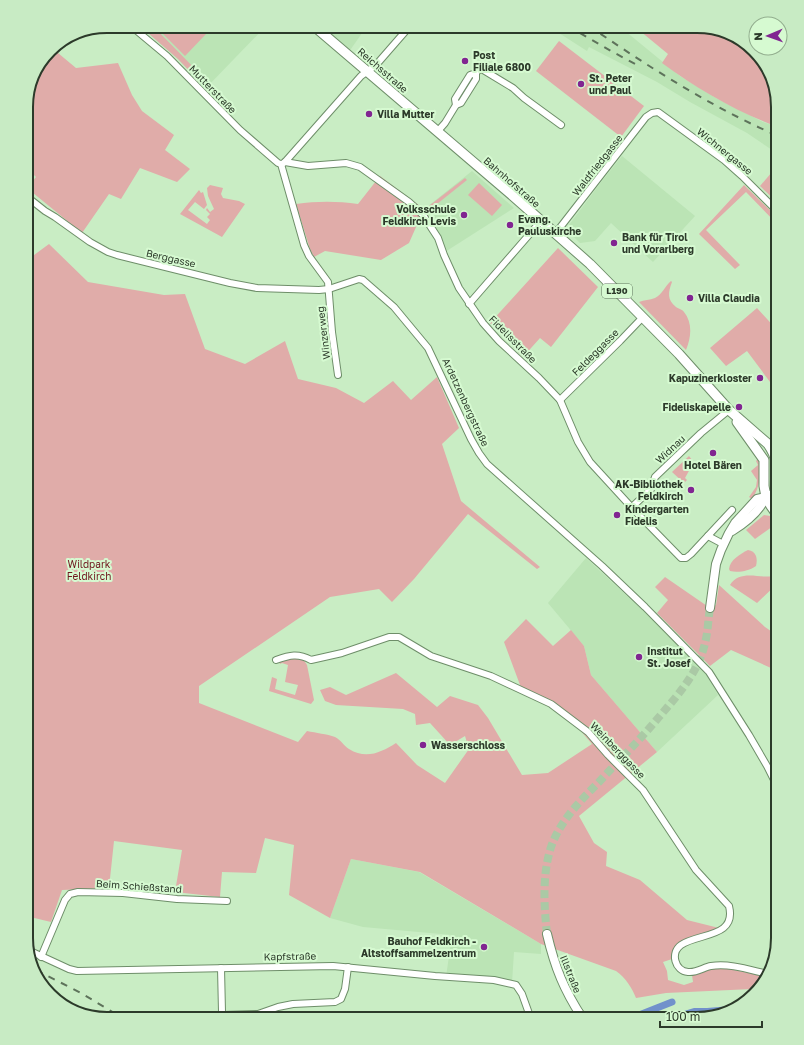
<svg xmlns="http://www.w3.org/2000/svg" width="804" height="1045" viewBox="0 0 804 1045" font-family="'Golos Text',sans-serif">
	<style>
		.built { fill: #bbe4b5 }
		.green { fill: #e0aca9 }
		.water { fill: #7191cb }
		.lines { fill: none; stroke-linecap: round; stroke-linejoin: round }
		.canal { stroke: #7191cb; stroke-width: 7 }
		.secondary-tunnel { stroke: #aac9a5; stroke-width: 8; stroke-dasharray: 8 4; stroke-linecap: butt }
		.street-casing { stroke: #6e8e69; stroke-width: 8 }
		.secondary-casing { stroke: #6e8e69; stroke-width: 10 }
		.primary-casing { stroke: #6e8e69; stroke-width: 11 }
		.street { stroke: #fff; stroke-width: 6 }
		.secondary { stroke: #fff; stroke-width: 8 }
		.primary { stroke: #fff; stroke-width: 9 }
		.rail { stroke: #5e735b; stroke-width: 2; stroke-dasharray: 7 7; stroke-linecap: butt }
		.poi-dot { fill: #812591; stroke: #d6fad1; stroke-width: 1.5 }
		.labels { text-anchor: middle; stroke-width: 4; stroke-linejoin: round; paint-order: stroke }
		.shield { fill: #d6fad1; stroke: #5f745c; stroke-width: 1 }
		.shield-label { font-size: 9px; font-weight: bold; fill: #2c3a2a }
		.poi-label { font-size: 10px; font-weight: bold; fill: #2c3a2a; stroke: #d6fad1; text-anchor: start }
		.street-label { font-size: 10px; fill: #2c3a2a; stroke: #d6fad1 }
		.park-label { font-size: 10px; fill: #70151e; stroke: #d6fad1 }
		.rim { fill: none; stroke: #2c3a2a; stroke-width: 2 }
	</style>
	<rect width="100%" height="100%" fill="#c9edc4"/>
	<g class="built">
		<polygon points="140,26 266,26 206,88 178,59"/>
		<polygon points="313,26 367,26 346,56"/>
		<polygon points="548,26 619,26 680,76 716,98 763,122 778,127 778,154 747,133 690,102 657,82 589,47 587,51"/>
		<polygon points="622,156 695,216 653,262 611,223 595,241 580,243 566,229 602,181"/>
		<polygon points="472,171 514,208 445,252 422,211"/>
		<polygon points="586,558 667,633 702,668 718,695 657,752 591,675 584,646 548,603"/>
		<polygon points="351,859 419,872 541,944 541,954 514,952 512,983 446,977 452,935 363,927 330,918"/>
	</g>
	<g class="green">
		<polygon points="140,26 153,26 202,76 198,80 178,59"/>
		<polygon points="155,26 200,26 207,33 185,56"/>
		<path d="M 634,26 L 702,26 L 738,37 L 765,62 L 778,107 L 778,127 C 737,112 697,89 662,63 L 668,54 Z"/>
		<polygon points="559,41 644,106 621,137 536,71"/>
		<polygon points="52,48 76,68 118,63 132,95 142,111 174,135 165,150 190,169 177,182 140,168 121,199 109,194 82,233 27,188 36,177 26,167 26,101 34,71"/>
		<polygon points="778,165 778,203 760,186"/>
		<path d="M 380,176 L 424,209 L 409,243 L 381,260 L 325,251 L 314,257 L 310,249 L 296,204 C 317,201 337,201 358,204 Z"/>
		<polygon points="465,178 467,180 427,212 425,209"/>
		<polygon points="479,183 502,205 492,216 468,195"/>
		<polygon points="210,185 223,188 221,194 223,198 239,201 245,204 222,237 180,214 199,190 201,193 203,192 207,205 204,209 195,202 188,210 207,224 210,220 207,217 210,214 206,210 207,208 210,212 214,209 208,196 207,188"/>
		<polygon points="744,185 778,218 778,225 746,192 706,230 740,265 735,269 699,234"/>
		<path d="M 49,244 L 88,282 L 164,295 L 185,294 L 205,349 L 245,364 L 285,341 L 298,379 L 336,388 L 364,403 L 393,381 L 411,400 L 437,377 L 459,428 L 442,444 L 461,501 L 540,567 L 537,569 L 468,514 L 414,579 L 392,602 L 379,589 L 330,597 L 199,686 L 199,703 L 298,742 L 307,731 C 316,733 327,734 335,737 C 341,740 344,746 349,749 C 366,760 382,752 396,743 L 417,765 L 445,783 L 469,749 L 465,736 L 450,745 L 430,723 L 416,725 L 415,714 L 403,709 L 336,705 L 325,701 L 320,690 L 330,687 L 346,695 L 396,673 L 437,707 L 450,696 L 478,705 L 488,718 L 522,775 L 548,773 L 592,744 L 580,730 L 550,705 L 523,693 L 504,642 L 526,619 L 553,646 L 571,630 L 584,646 L 591,675 L 657,752 L 579,816 L 594,843 L 607,852 L 606,866 L 640,880 L 687,920 L 719,928 C 703,935 672,936 672,959 L 663,962 L 667,971 L 668,980 L 684,985 L 693,982 L 692,975 L 710,969 L 724,968 L 768,977 L 756,991 L 752,989 L 666,993 L 636,998 C 632,988 626,978 616,971 L 541,944 L 420,872 L 351,859 L 330,918 L 289,895 L 294,845 L 265,838 L 256,873 L 222,872 L 220,897 L 175,892 L 182,850 L 114,841 L 109,888 L 62,890 L 51,922 L 26,916 L 26,261 Z"/>
		<polygon points="558,248 598,287 551,347 540,338 523,357 490,323"/>
		<path d="M 671,281 L 672,282 C 668,292 667,300 676,307 C 679,309 682,309 684,312 C 693,323 691,338 686,350 L 639,302 C 644,300 650,300 655,298 C 662,295 665,286 671,281 Z"/>
		<polygon points="757,308 778,331 778,389 776,390 747,351 726,366 710,348"/>
		<polygon points="689,456 695,464 690,469 685,478 687,480 684,483 672,472"/>
		<path d="M 758,459 C 762,473 760,487 752,499 L 749,497 L 756,487 L 757,480 L 751,471 L 758,465 L 756,461 Z"/>
		<polygon points="764,515 770,516 776,524 755,539 746,530"/>
		<path d="M 748,550 C 756,551 758,558 756,566 C 749,571 738,573 730,571 L 729,569 C 730,560 740,554 748,550 Z"/>
		<path d="M 778,572 L 778,583 L 757,603 L 730,585 C 740,569 760,579 772,576 C 774,575 776,573 778,572 Z"/>
		<polygon points="665,577 710,608 716,605 719,585 765,627 778,636 778,675 771,668 731,650 710,666 657,613 668,600 655,587"/>
		<polygon points="293,658 303,659 307,665 314,700 311,704 269,691 272,677 277,679 275,689 295,695 298,685 285,682 288,665 282,663 280,664 279,662"/>
	</g>
	<polygon class="water" points="743,1005 697,1019 658,1019 694,1008 707,1008"/>
	<g class="lines">
		<polyline class="canal" points="629,1019 672,1002"/>
		<path class="secondary-tunnel" d="M 547,934 C 544,906 542,875 551,847 C 560,821 580,801 599,782 C 619,760 640,740 659,717 C 677,696 697,674 704,647 C 708,634 708,620 710,608"/>
		<defs>
			<g id="street">
				<polyline points="131,26 167,56 240,130 278,163 281,164"/>
				<polyline points="456,105 455,99 470,75 476,73"/>
				<polyline points="437,132 445,123 456,105 461,103 476,79 476,73 480,68 513,88 524,98 561,125"/>
				<polyline points="285,162 308,166 346,163 360,167 409,202 423,215 438,238 444,255 459,288 483,323 499,341 539,378 560,400 578,442 590,462 634,510 681,558 686,558 691,554 732,510"/>
				<polyline points="281,164 304,245 309,256 328,282 332,332 338,375"/>
				<polyline points="282,164 285,162 361,76 376,65 410,26"/>
				<polyline points="26,196 45,211 55,217 90,242 108,252 117,255 230,283 257,288 319,290 329,289 359,279 363,280 394,307 428,348 471,439 479,453 487,464 602,566 645,607 709,672 749,735 767,766 778,788"/>
				<polyline points="555,234 646,117 652,113 658,112 724,160 742,176 778,212"/>
				<polyline points="469,304 541,221"/>
				<polyline points="560,400 620,341 643,317"/>
				<polyline points="631,508 651,489 655,477 701,433 729,410"/>
				<polyline points="708,536 723,544"/>
				<path d="M 276,660 C 290,655 298,653 311,660 L 342,653 L 389,637 L 399,637 L 431,656 L 491,676 L 551,704 L 588,732 L 608,755 L 643,790 L 696,870 L 729,906 C 737,938 698,933 681,945 C 670,953 675,971 688,972 C 697,973 704,967 711,966 C 730,963 750,970 768,974"/>
				<polyline points="30,951 69,969 77,971 333,966 435,976 494,980 516,985 522,994 531,1019"/>
				<polyline points="41,957 65,900 70,894 78,892 123,893 177,899 227,901"/>
				<polyline points="221,968 222,1012 224,1018"/>
				<polyline points="223,1015 258,1014 278,1007 293,1004 335,1002 341,999 345,989 348,967"/>
			</g>
			<g id="secondary">
				<path d="M 732,531 C 745,523 759,512 766,497"/>
				<polyline points="710,608 716,564 721,550 729,533 735,523 757,499 766,497 776,492"/>
				<path d="M 547,934 C 555,968 564,990 583,1019"/>
				<polyline points="567,1019 579,1013"/>
			</g>
			<g id="primary">
				<path d="M 314,26 L 513,196 L 590,264 L 679,354 L 729,410 L 768,444 C 772,450 775,455 776,462 C 778,474 772,486 778,497"/>
				<polyline points="737,422 764,460 764,486 766,497 771,506 778,516"/>
			</g>
		</defs>
		<use href="#street" class="street-casing"/>
		<use href="#secondary" class="secondary-casing"/>
		<use href="#primary" class="primary-casing"/>
		<use href="#street" class="street"/>
		<use href="#secondary" class="secondary"/>
		<use href="#primary" class="primary"/>
		<g class="rail">
			<polyline points="568,26 611,51 637,65"/>
			<path d="M 589,26 C 649,67 711,107 778,136"/>
			<polyline points="36,970 81,993 124,1019"/>
		</g>
	</g>
	<g class="poi-dot">
		<circle cx="465" cy="61" r="4"/>
		<circle cx="581" cy="84" r="4"/>
		<circle cx="369" cy="114" r="4"/>
		<circle cx="464" cy="215" r="4"/>
		<circle cx="510" cy="225" r="4"/>
		<circle cx="614" cy="243" r="4"/>
		<circle cx="690" cy="298" r="4"/>
		<circle cx="760" cy="378" r="4"/>
		<circle cx="739" cy="407" r="4"/>
		<circle cx="713" cy="453" r="4"/>
		<circle cx="691" cy="490" r="4"/>
		<circle cx="617" cy="515" r="4"/>
		<circle cx="639" cy="657" r="4"/>
		<circle cx="423" cy="745" r="4"/>
		<circle cx="484" cy="947" r="4"/>
	</g>
	<g class="labels">
		<rect class="shield" x="602" y="284" width="30" height="14" rx="3"/>
		<g class="shield-label">
			<text x="617" y="294">L190</text>
		</g>
		<g class="poi-label">
			<text x="473" y="59">Post<tspan x="473" dy="12">Filiale 6800</tspan></text>
			<text x="589" y="82">St. Peter<tspan x="589" dy="12">und Paul</tspan></text>
			<text x="377" y="118">Villa Mutter</text>
			<text x="456" y="213" text-anchor="end">Volksschule<tspan x="456" dy="12">Feldkirch Levis</tspan></text>
			<text x="518" y="223">Evang.<tspan x="518" dy="12">Pauluskirche</tspan></text>
			<text x="622" y="241">Bank für Tirol<tspan x="622" dy="12">und Vorarlberg</tspan></text>
			<text x="698" y="302">Villa Claudia</text>
			<text x="752" y="382" text-anchor="end">Kapuzinerkloster</text>
			<text x="731" y="411" text-anchor="end">Fideliskapelle</text>
			<text x="713" y="469" text-anchor="middle">Hotel Bären</text>
			<text x="683" y="488" text-anchor="end">AK-Bibliothek<tspan x="683" dy="12">Feldkirch</tspan></text>
			<text x="625" y="513">Kindergarten<tspan x="625" dy="12">Fidelis</tspan></text>
			<text x="647" y="655">Institut<tspan x="647" dy="12">St. Josef</tspan></text>
			<text x="431" y="749">Wasserschloss</text>
			<text x="476" y="945" text-anchor="end">Bauhof Feldkirch -<tspan x="476" dy="12">Altstoffsammelzentrum</tspan></text>
		</g>
		<g class="street-label">
			<text transform="translate(383 70) rotate(41)" y="4">Reichsstraße</text>
			<text transform="translate(213 89) rotate(46)" y="4">Mutterstraße</text>
			<text transform="translate(725 151) rotate(39)" y="4">Wichnergasse</text>
			<text transform="translate(597 165) rotate(-52)" y="4">Waldfriedgasse</text>
			<text transform="translate(512 182) rotate(41)" y="4">Bahnhofstraße</text>
			<text transform="translate(171 258) rotate(13)" y="4">Berggasse</text>
			<text transform="translate(323 333) rotate(-97)" y="4">Winzerweg</text>
			<text transform="translate(513 339) rotate(45)" y="4">Fidelisstraße</text>
			<text transform="translate(595 352) rotate(-45)" y="4">Feldeggasse</text>
			<text transform="translate(466 402) rotate(65)" y="4">Ardetzenbergstraße</text>
			<text transform="translate(670 449) rotate(-43)" y="4">Widnau</text>
			<text transform="translate(618 750) rotate(46)" y="4">Weinberggasse</text>
			<text transform="translate(139 886) rotate(4)" y="4">Beim Schießstand</text>
			<text transform="translate(290 956) rotate(-1)" y="4">Kapfstraße</text>
			<text transform="translate(571 974) rotate(68)" y="4">Illstraße</text>
		</g>
		<g class="park-label">
			<text x="89" y="568">Wildpark<tspan x="89" dy="12">Feldkirch</tspan></text>
		</g>
	</g>
	<path d="M0 0H804V1045H0ZM107 33H697A74 74 0 0 1 771 107V938A74 74 0 0 1 697 1012H107A74 74 0 0 1 33 938V107A74 74 0 0 1 107 33Z" fill="#c8ebc4" fill-rule="evenodd"/>
	<path class="rim" d="M107 33H697A74 74 0 0 1 771 107V938A74 74 0 0 1 697 1012H107A74 74 0 0 1 33 938V107A74 74 0 0 1 107 33Z"/>
	<g transform="translate(768 36) rotate(268)"><circle r="19" fill="#d6fad1" stroke="#92ad8e"/>
	<path d="M0-3L7 15L0 10L-7 15Z" fill="#812591"/>
	<text y="-6" font-size="11" font-weight="bold" text-anchor="middle" fill="#2c3a2a">N</text>
	</g>
	<path d="M660 1021v6h102v-6" fill="none" stroke="#2c3a2a" stroke-width="2"/>
	<text x="666" y="1021" font-size="12" fill="#2c3a2a" stroke="#d6fad1" stroke-width="3" paint-order="stroke">100 m</text>
</svg>
